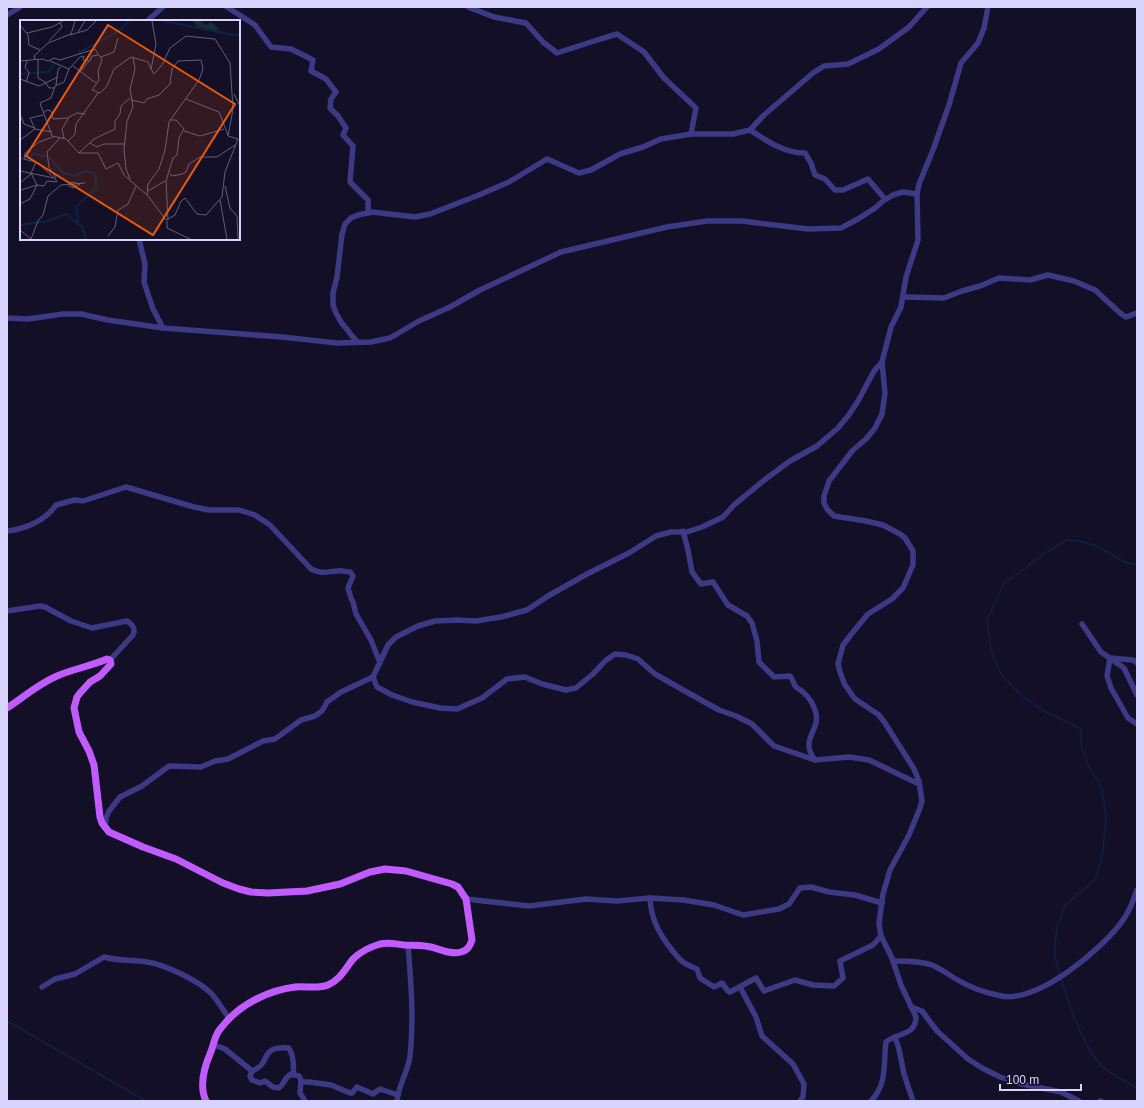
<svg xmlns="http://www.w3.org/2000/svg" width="1144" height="1108" viewBox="0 0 1144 1108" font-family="Arial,sans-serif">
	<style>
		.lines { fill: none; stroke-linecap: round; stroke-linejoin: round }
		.stream { stroke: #0c2248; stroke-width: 1.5 }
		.minor { stroke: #3d3a85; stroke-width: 5.5 }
		.major { stroke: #c25bff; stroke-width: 7 }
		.inset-river { fill: none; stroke: #0c2248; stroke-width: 2 }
		.inset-road { fill: none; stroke: #625e7d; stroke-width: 1 }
		.view { fill: #e8590c; fill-opacity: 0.15; stroke: #e8590c; stroke-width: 2 }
		.inset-edge { fill: none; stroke: #d9d4ff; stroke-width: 2 }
	</style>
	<rect width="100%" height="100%" fill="#130f26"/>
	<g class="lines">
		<g class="stream">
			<polyline points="1060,975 1055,958 1055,945 1057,927 1065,906 1078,894 1095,880 1102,859 1106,817 1102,789 1087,763 1081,745 1081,729 1044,711 1022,696 1001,674 991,650 987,620 1004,583 1020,572 1045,553 1068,540 1079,541 1096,546 1125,562 1137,565"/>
			<path d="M 1061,979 C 1068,1002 1083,1045 1099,1063 C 1106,1072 1126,1082 1137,1088"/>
			<polyline points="7,1021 146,1101"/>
		</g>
		<g class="minor">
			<polyline points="227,7 255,25 271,47 291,49 313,60 311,71 326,79 336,92 331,99 330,108 338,116 346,128 343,135 353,146 350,182 368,200 368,213"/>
			<polyline points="468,7 494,17 526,23 543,42 557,53 591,42 617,34 644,52 664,78 696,108 691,134"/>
			<polyline points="7,15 20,7"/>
			<polyline points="147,21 163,7"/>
			<path d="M 750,130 C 767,141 784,153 805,153 L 811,163 L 815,175 L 825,179 L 835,190 L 843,190 L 868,179 L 885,199"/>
			<polyline points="139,239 145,264 144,282 153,309 163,328"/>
			<polyline points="904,297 944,298 962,291 980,286 999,278 1030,280 1048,275 1074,281 1095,290 1120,313 1126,317 1137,313"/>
			<polyline points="7,318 28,319 63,314 81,314 108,320 163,328 282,337 337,343 371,342 390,338 419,321 450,307 480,290 561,252 667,227 707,221 742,221 808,229 841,228 858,219 875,208 883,201 893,195 903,192 917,194"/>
			<polyline points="357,342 341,322 336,313 333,305 333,293 337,277 342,234 345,224 351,218 358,215 372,212 415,217 430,214 479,195 509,182 547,159 579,173 591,170 620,154 643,147 661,139 691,134 733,134 750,130 764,115 813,73 824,66 848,64 879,49 909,27 927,7"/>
			<path d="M 7,531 C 25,529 45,521 56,505 L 75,500 L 83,501 L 126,487 L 194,507 L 209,510 L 239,510 L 255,515 L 270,525 L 311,569 C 322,574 326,572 337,571 C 341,570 346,572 350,572 L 353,576 L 348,588 L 351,598 L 353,602 L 356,614 L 371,640 L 380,663"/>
			<path d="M 683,531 L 688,550 L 692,572 L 701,584 L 713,582 L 728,605 L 747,616 L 752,623 L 757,641 L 759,662 L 774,677 L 790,676 C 793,679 793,684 796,687 C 798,689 801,690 803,692 C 809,697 814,706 816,713 C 820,732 799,739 815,760"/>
			<path d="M 7,611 L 40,606 L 45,607 L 71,621 L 92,628 L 127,621 C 133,625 136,629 133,635 L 110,660"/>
			<polyline points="1082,624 1101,652 1124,668 1137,695"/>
			<polyline points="1137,663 1133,660 1110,658 1107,676 1111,688 1128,718 1137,724"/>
			<polyline points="373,677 377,687 392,695 412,702 440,708 457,709 482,698 507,679 525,677 542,684 566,690 576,688 594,673 605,661 615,654 626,655 638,659 655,674 692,695 719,710 736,716 752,724 774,746 815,760 849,757 869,760 919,784"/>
			<polyline points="105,828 106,818 109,811 120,797 142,786 169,766 201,767 215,761 228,759 263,741 275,739 301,720 315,716 322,711 327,702 341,692 373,677 388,645 396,637 418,626 435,621 457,620 476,621 501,617 527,610 548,596 587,574 629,553 656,536 671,532 687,532 702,527 723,517 735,504 763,481 790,461 817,446 838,428 848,416 858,401 874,371 882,362"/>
			<path d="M 650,898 C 651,919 659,934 672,950 C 675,954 679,959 683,962 C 687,965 692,967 697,969 L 700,978 L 714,987 L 722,983 L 728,991 L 730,992 L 756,978 L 764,991 L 795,980 L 813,985 L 834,986 L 843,978 L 840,961 L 873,945 L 881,936"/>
			<polyline points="466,899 529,906 586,899 617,901 650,898 683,900 714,905 743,915 779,909 789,904 800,888 811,887 829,892 855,895 882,903"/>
			<path d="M 893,961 C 906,961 920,961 932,965 C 941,969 948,974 956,979 C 969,987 986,993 1001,996 C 1038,1003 1103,949 1123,920 C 1130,911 1133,901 1137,890"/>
			<path d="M 42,987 L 55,979 L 75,974 L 104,957 C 118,961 133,960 147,962 C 166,965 197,980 211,993 C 218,1001 223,1010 229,1018"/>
			<polyline points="740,987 756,1017 762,1036 793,1064 804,1084 803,1097 800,1101"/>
			<polyline points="911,1007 922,1011 937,1031 968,1059 982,1068 1000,1077 1022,1084 1061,1092 1079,1101"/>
			<polyline points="895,1037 899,1049 904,1074 913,1101"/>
			<path d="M 214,1045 L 225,1049 L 252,1071 L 250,1076 L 252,1080 L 260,1083 L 265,1081 L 273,1087 L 279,1088 C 285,1083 285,1077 291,1074 L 299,1076 L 301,1080 L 300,1093 L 305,1101"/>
			<path d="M 252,1071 C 273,1063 257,1046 289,1048 C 293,1055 294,1066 293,1075"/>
			<polyline points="301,1082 309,1082 331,1085 350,1093 352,1093 357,1087 373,1094 380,1089 398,1095"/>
			<path d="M 397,1101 C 398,1086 408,1072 410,1056 C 414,1019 411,982 408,945"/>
			<path d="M 871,1101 C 888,1083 883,1064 886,1042 C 896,1033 916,1036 916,1017 L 901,985 L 892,958 L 881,936 L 879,923 L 883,894 L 890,870 L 909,835 L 920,808 L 922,801 L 919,781 L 914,769 L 885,723 L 879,715 L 855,699 L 845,685 L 840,672 L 838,664 L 843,645 L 853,632 L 868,614 L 892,599 L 903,588 L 913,565 L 913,551 L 905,538 L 900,534 L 883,525 L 866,521 L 834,516 L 827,509 L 824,503 L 824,496 L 829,481 L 853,450 L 866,439 L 875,428 L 882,414 L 885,393 L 882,362 L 891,327 L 901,307 L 906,277 L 918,240 L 917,194 L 919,184 L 933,150 L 949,105 L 961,63 L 978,43 L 984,28 L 988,7"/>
			<polyline points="1100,1101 1101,1101"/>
		</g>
		<path class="major" d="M 7,708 C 24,697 38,684 57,676 C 73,669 91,666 107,659 L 110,660 L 111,664 L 100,676 L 90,682 L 80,693 L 77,697 L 74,708 L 79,732 L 89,751 L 94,765 L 100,817 L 102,823 L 109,832 L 143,847 L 176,859 L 223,883 L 239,889 L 251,892 L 268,893 L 307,891 L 340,884 L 370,872 L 385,869 L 406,871 L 452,884 L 458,887 L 466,899 L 472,940 C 470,946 468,950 461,952 C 451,955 440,949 431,947 C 422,945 413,945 404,945 C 395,944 389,942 380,944 C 370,947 360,952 353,959 C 345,969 341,979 328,985 C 319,989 306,986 295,987 C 270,990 243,1003 226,1022 C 223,1026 219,1029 217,1034 C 214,1040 213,1047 210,1054 C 204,1068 199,1086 206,1101"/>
	</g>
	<g transform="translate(20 20)">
		<rect width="220" height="220" fill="#130f26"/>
		<path d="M 173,1 L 182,1 L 185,5 L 191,2 L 198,8 L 198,13 L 178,8 Z" fill="#12302f"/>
		<path class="inset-river" d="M 143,1 L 220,16M 58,33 L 99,11 L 109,1M 0,54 L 28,52 L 35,44M 29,136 L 42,152 L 54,156 L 66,151 L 73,153 L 76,157 L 76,168 L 56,187 L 58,203M 0,140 L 14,134 L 26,136M 0,205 L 28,201 L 46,194 L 62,207 L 66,219"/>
		<path class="inset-road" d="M 0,5 L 8,15 L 9,25 L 20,30M 58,12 L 65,1M 7,13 L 32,7 L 43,1M 50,15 L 67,10 L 76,1M 29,21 L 42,7 L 40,2M 81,37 L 94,32 L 98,18M 15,39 L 14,36 L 28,23 L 51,14 L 55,1M 18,40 L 18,58 L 25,62 L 29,68 L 34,68M 63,40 L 70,41 L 72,36 L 78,35M 0,41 L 22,39 L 28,41 L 34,38 L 40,40 L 75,29 L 82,40 L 78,51 L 79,60 L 72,70 L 80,73 L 87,66 L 94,49 L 111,37 L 128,42 L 131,49 L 136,24 L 132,1M 30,41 L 49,49 L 44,62 L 35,66 L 31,78 L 20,83 L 32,116 L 46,119 L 59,133 L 78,133 L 86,149 L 98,143 L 104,155 L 128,176 L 146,200 L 155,195 L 161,181 L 165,178 L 177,194 L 186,195 L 202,177 L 205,152 L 218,119 L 208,116 L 213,89 L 210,43 L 195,19 L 166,16 L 150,28 L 142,45 L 134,54 L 131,49M 53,46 L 76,63M 49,49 L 60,37 L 64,36 L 63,40M 61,51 L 69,41M 0,59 L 19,66 L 38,57M 6,62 L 9,53 L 5,47 L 7,41M 36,65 L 38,49 L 41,47M 214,74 L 220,86M 166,79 L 199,92 L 208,115M 111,80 L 124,83 L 127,79 L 139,75 L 150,64 L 152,49 L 158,41 L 181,40 L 183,49 L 179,60 L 149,102 L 145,130 L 139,149 L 128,164 L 127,175M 23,93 L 27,90 L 31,91 L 33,99 L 48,98M 0,94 L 4,104 L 14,108M 15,109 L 10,98 L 23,95M 164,111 L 180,116 L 204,109M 33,117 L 19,122 L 5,133 L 4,139 L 18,143 L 37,161M 44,118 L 42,109 L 49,97 L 57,93 L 65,94M 0,120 L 15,109 L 32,112M 48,121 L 55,114 L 56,104 L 78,73M 70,123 L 77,127 L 84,124 L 105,124M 59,133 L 74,119 L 95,109 L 95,101 L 100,94 L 101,86 L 110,78M 0,151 L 34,158M 11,153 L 16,142M 150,154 L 152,156 L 162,154 L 166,152 L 169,144 L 180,137 L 197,137 L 215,125M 36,158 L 29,147 L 27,132 L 40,118M 110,159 L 106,149 L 104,130 L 107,101 L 113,87 L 110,69 L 115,49 L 113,38M 0,163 L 11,154M 48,165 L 53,168 L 60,164 L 51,162 L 49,164M 205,166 L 210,188 L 217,196 L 218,219M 1,170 L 17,165 L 11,153M 128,171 L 145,161M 200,180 L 207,219M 0,184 L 10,179 L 17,165 L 24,166 L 27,161 L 37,162M 148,200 L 146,161 L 153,138 L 157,135 L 159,118 L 164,109 L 156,100 L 150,100M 147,201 L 147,208 L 170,219M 0,210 L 11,219M 88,216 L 95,207 L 98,190 L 108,184 L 116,166M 11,219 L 18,201 L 23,195 L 28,176 L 41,165 L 65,163"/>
		<path class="view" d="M 88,5 L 215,84 L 133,215 L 6,136 Z"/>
		<rect width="220" height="220" class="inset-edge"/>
	</g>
	<rect width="1144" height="1108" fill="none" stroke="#d9d4ff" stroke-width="16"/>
	<path d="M1000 1084v6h81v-6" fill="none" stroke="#d9d4ff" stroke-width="2"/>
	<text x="1006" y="1084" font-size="12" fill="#d9d4ff" stroke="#130f26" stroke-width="3" paint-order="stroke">100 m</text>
</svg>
